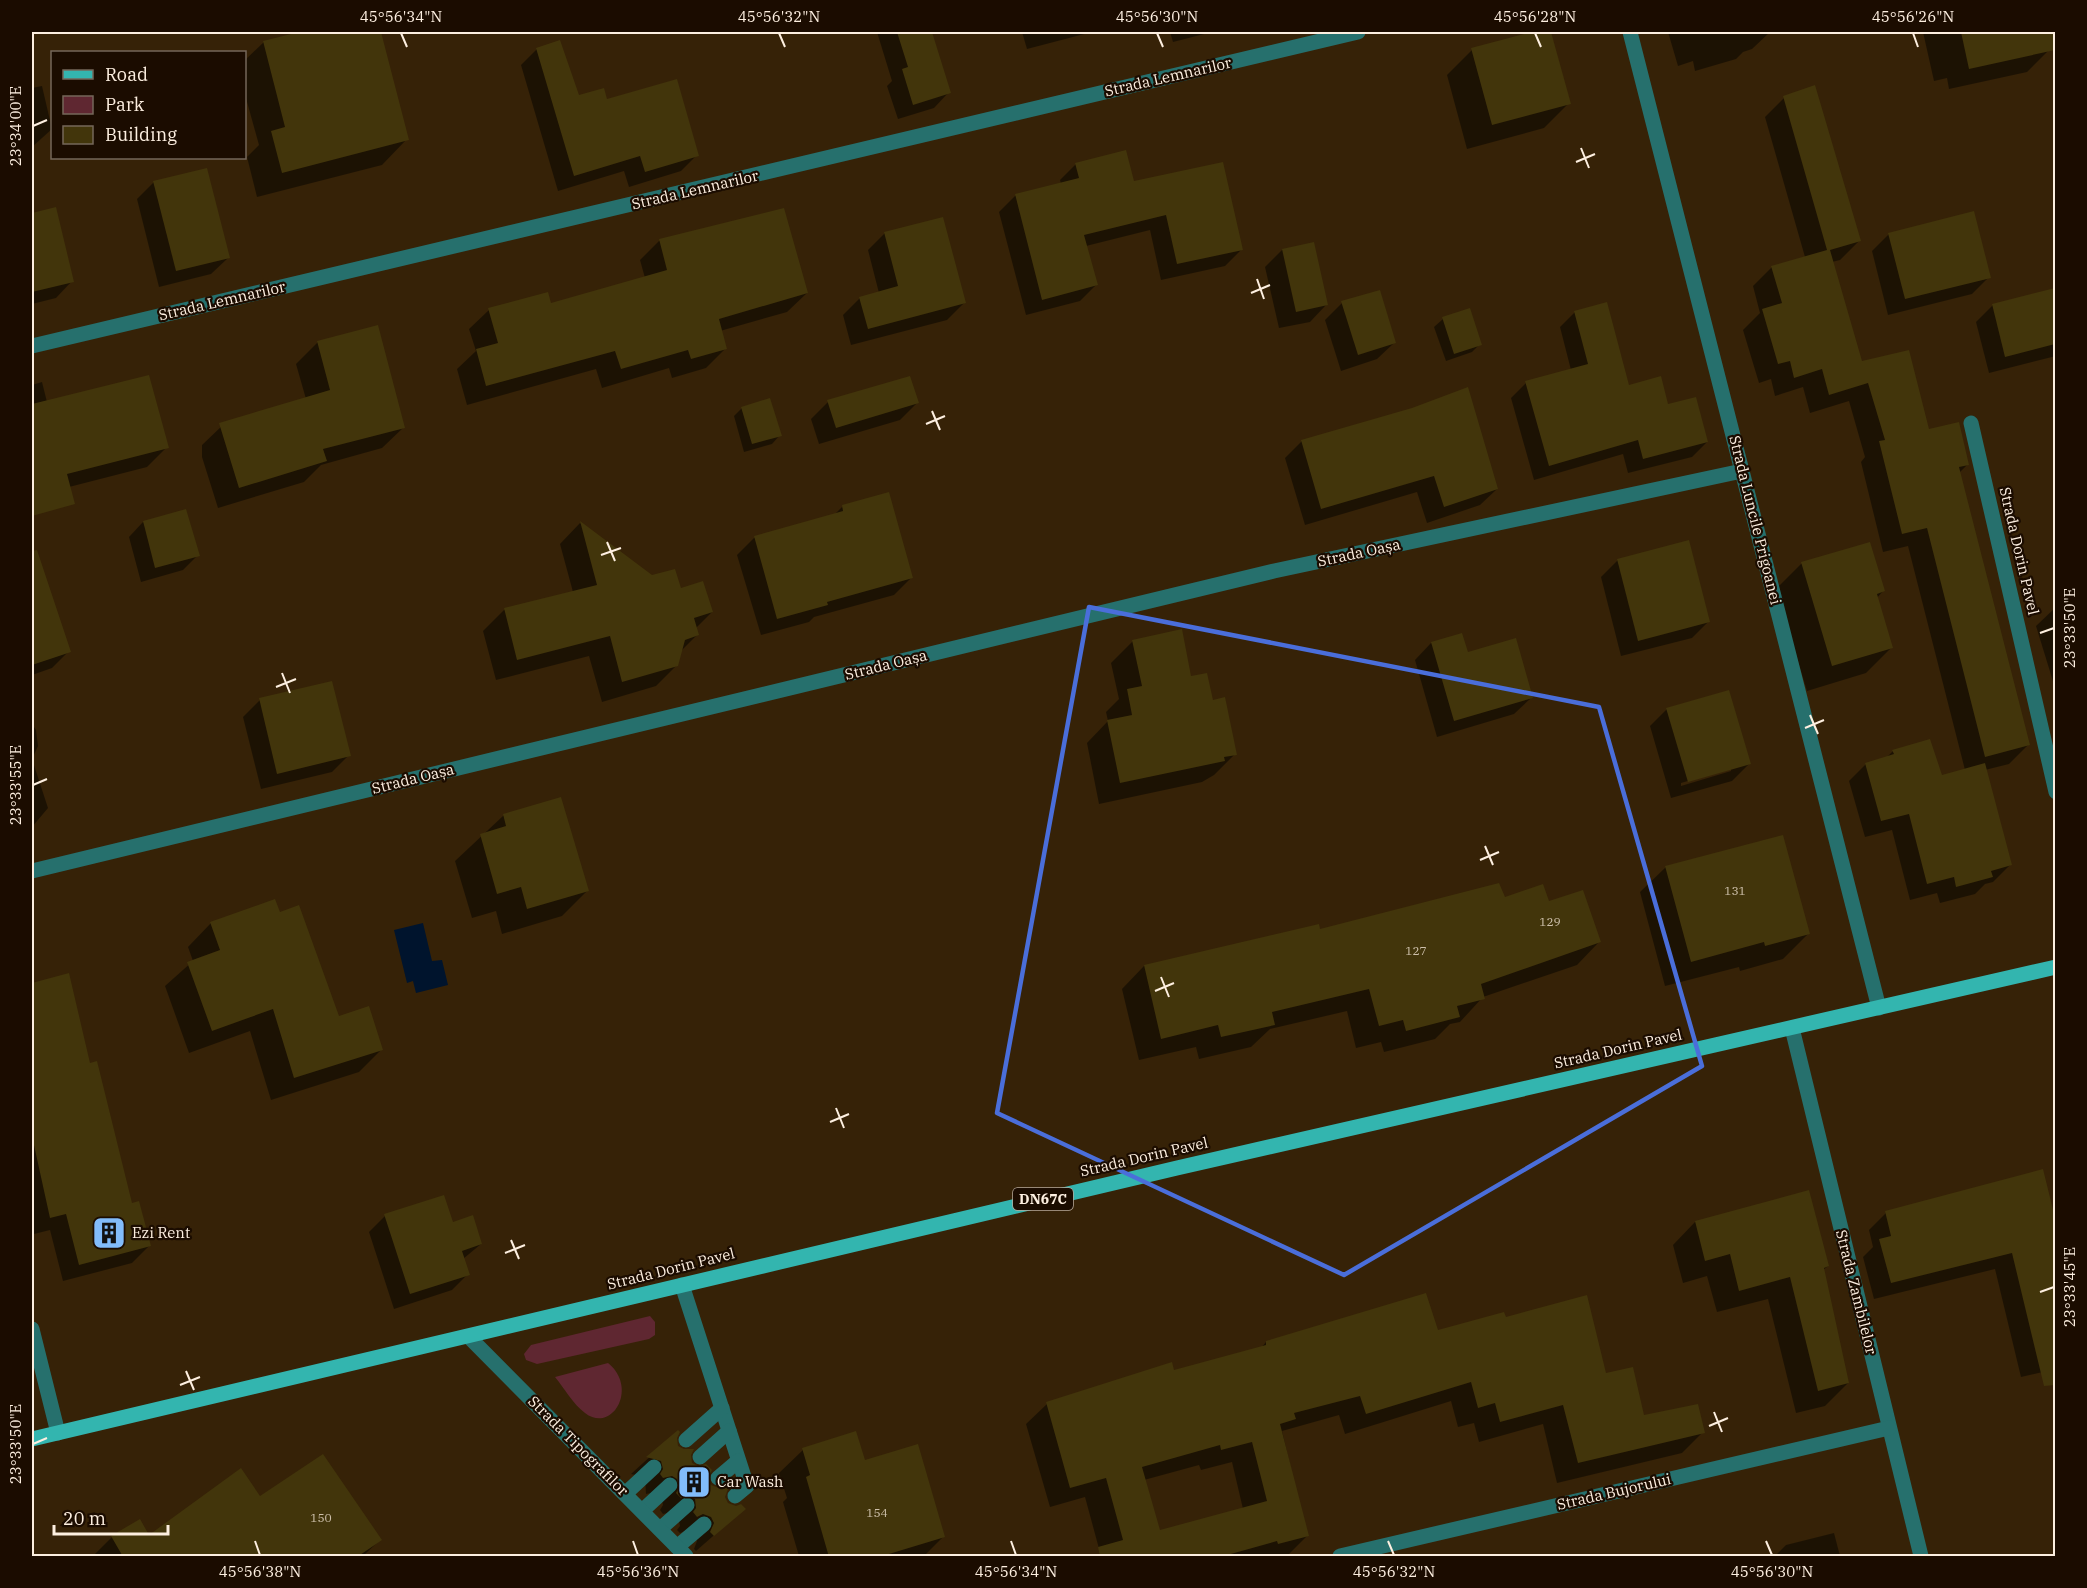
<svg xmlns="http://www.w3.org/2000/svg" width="2087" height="1588" viewBox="0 0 2087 1588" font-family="'IBM Plex Serif',serif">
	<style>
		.green { fill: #5f2731 }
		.water { fill: #00142d }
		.shadow { fill: #0007; fill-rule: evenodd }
		.building { fill: #42350b; fill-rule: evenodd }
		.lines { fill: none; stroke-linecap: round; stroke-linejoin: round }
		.service { stroke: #26706d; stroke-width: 15 }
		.minor { stroke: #26706d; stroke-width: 15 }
		.primary { stroke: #33b5af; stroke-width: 15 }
		.marked { fill: none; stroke: #4a6eda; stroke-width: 4.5; stroke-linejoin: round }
		.ticks { fill: none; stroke: #fdefe0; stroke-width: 2 }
		.labels { text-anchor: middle; stroke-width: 4.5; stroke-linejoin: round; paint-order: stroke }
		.number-label { font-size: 12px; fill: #cec0ab }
		.shield { fill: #1b0c00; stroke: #b9ab9d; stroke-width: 1.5 }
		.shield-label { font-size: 14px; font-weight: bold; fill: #fdefe0 }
		.street-label { font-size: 15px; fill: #fdefe0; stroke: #1b0c00 }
		.poi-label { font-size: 15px; fill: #fdefe0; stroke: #1b0c00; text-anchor: start }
		.neatline { fill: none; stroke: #fdefe0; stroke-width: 2 }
		.ticks-label { font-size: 15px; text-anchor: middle; fill: #fdefe0 }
	</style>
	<rect width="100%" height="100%" fill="#362207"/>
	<g class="green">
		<polygon points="650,1316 655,1322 655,1335 649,1339 537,1364 526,1360 524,1354 531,1345"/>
		<path d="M 608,1363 C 639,1388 612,1434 585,1413 C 573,1404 564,1388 555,1377 Z"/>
	</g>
	<polygon class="water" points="423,923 432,961 442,960 448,985 416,993 413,981 407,983 394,930"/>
	<g class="shadow">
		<polygon points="305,32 379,32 407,139 382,165 257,197 247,157 259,145 244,91 244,61 264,42"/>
		<polygon points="877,32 931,32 949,92 934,108 898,119 887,86 892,81"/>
		<polygon points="1022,32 1092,32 1027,49"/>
		<polygon points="1170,32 1212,32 1173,42"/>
		<polygon points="1538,32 1550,32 1569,103 1544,128 1467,149 1447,75 1472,50"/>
		<polygon points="1668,32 1770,32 1752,49 1743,52 1736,59 1695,71 1693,61 1678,66"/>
		<polygon points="1923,32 2043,32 2048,51 2027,72 1949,89 1947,78 1934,81"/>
		<polygon points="537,49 578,97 606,101 697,155 681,171 629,187 624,171 558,191 521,65"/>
		<polygon points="42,86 52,129 32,147 32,88"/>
		<polygon points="1784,98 1859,241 1840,260 1832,262 1861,363 1928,431 1968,464 1959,473 2028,745 2009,764 1985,770 2010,865 1993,882 1985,884 1975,894 1940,903 1937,893 1910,900 1892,830 1865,837 1849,781 1866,764 1886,758 1893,751 1941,777 1965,770 1908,546 1883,552 1861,462 1865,457 1849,401 1810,413 1803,387 1775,396 1771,379 1759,383 1743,330 1760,313 1753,286 1772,267 1805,257 1765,117"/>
		<polygon points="1076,164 1133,183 1241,250 1225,266 1161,280 1150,230 1086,246 1096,285 1080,301 1026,315 999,212 1015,196 1061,184 1060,180"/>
		<polygon points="154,182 228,258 211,274 159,287 137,199"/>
		<polygon points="55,209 72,281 56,298 32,304 32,214"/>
		<polygon points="783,209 807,293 787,312 720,331 725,349 706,368 672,378 669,368 602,388 596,369 467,405 457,369 476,351 469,329 489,310 550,305 645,278 640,260 659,241"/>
		<polygon points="885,233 964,303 947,320 851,345 843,315 860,298 879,293 868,250"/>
		<polygon points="1889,234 1989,277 1972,294 1888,315 1872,251"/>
		<polygon points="1313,244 1326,305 1310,322 1279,328 1265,267 1282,250"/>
		<polygon points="2056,289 2056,356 1989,373 1976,322 1993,305"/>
		<polygon points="1342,303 1394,343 1377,359 1341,371 1325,320"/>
		<polygon points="1575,312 1627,387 1667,406 1707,442 1692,457 1628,473 1623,454 1534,480 1511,398 1526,383 1571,370 1560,327"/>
		<polygon points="1443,319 1480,344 1472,352 1446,361 1434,327"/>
		<polygon points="318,342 404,427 382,448 321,465 304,482 218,508 202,457 202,445 224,424 306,399 296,364"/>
		<polygon points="42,382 47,402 167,447 147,467 69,487 50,510 32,515 32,385"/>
		<polygon points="828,402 917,403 900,420 819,444 811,419"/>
		<polygon points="742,408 780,435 772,444 744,452 734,416"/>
		<polygon points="1302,441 1497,489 1480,505 1427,523 1417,492 1305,525 1285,458"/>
		<polygon points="842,507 911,578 894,595 814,617 809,622 761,635 737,555 754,538 834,515"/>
		<polygon points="143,522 198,555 183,570 141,582 129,537"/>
		<polygon points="580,523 652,577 680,590 712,612 696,628 698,634 680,652 677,665 656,686 602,702 589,656 496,680 483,631 504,610 573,592 560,544"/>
		<polygon points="1869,544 1883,591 1877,598 1891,648 1866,673 1807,691 1776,589 1801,564"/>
		<polygon points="1618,560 1709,621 1692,638 1621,656 1601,577"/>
		<polygon points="51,596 69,651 52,668 32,675 32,602"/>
		<polygon points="2056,607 2056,691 2036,626"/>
		<polygon points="1133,641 1212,702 1235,754 1214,775 1202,782 1099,804 1087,743 1108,721 1106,712 1119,699 1111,663"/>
		<polygon points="1431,643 1467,654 1531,698 1514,714 1437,737 1415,660"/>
		<polygon points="260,700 349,755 332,772 261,789 243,717"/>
		<path d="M 1667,709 L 1749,764 L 1732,781 L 1671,798 L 1650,726 ZM 1731,768 L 1731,771 L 1681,786 L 1681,783 Z"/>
		<polygon points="32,724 36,730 38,746 32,759 48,808 32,827"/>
		<polygon points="560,799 587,891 562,916 502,934 496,911 472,918 455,861 503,816"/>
		<polygon points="1666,867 1808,934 1783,959 1740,971 1739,967 1665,986 1640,892"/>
		<polygon points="1504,899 1548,903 1599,942 1577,965 1483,997 1460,1022 1450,1024 1435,1039 1384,1052 1381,1042 1356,1048 1347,1011 1270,1029 1251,1047 1199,1059 1196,1047 1139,1060 1122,989 1144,966 1319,931"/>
		<polygon points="279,914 338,1017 382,1049 359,1072 271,1100 250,1031 189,1053 165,986 193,961 188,947 211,923"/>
		<polygon points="68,975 89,1065 131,1205 149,1246 132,1263 63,1281 50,1230 34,1234 32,1225 32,985"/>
		<polygon points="2042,1171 2056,1225 2056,1369 2021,1377 1995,1269 1874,1299 1863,1257 1873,1247 1869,1230 1886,1213"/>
		<polygon points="385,1216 452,1224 481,1244 463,1259 468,1274 452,1290 394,1309 369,1232"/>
		<polygon points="1695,1222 1828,1266 1823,1270 1848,1383 1825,1406 1796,1413 1768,1299 1717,1312 1707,1276 1683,1283 1673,1245"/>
		<path d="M 1505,1319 L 1605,1375 L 1643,1417 L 1703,1432 L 1682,1453 L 1557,1483 L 1543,1424 L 1479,1442 L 1474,1423 L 1458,1427 L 1451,1401 L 1345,1434 L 1339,1415 L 1282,1431 L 1307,1536 L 1287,1556 L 1101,1556 L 1085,1497 L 1050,1507 L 1026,1424 L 1047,1404 L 1261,1348 L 1266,1342 L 1437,1332 ZM 1232,1462 L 1243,1509 L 1159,1532 L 1144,1480 L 1199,1465 L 1201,1470 Z"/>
		<polygon points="677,1432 675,1437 677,1447 689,1454 691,1464 710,1486 724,1497 727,1504 744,1509 696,1551 694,1549 697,1541 694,1534 685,1531 680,1533 677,1530 680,1526 678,1516 672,1512 663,1514 660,1510 663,1505 661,1496 655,1492 646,1494 645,1477 631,1474"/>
		<polygon points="803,1450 864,1461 943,1537 924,1556 799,1556 783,1502 787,1498 779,1473"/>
		<polygon points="259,1498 380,1540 363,1556 93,1556 112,1537 149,1537"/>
		<polygon points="1834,1533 1840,1556 1775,1556 1786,1545"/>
	</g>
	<g class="building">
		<polygon points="299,32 381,32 409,140 282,173 271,131 285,127 263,41"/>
		<polygon points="897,32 932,32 951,93 913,105 902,69 908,67"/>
		<polygon points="1532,32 1551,32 1571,104 1492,125 1471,48"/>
		<polygon points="1961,32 2055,32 2055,50 1969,69"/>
		<polygon points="560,40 579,95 604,88 607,99 677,79 699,156 645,172 640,156 574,176 536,48"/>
		<polygon points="1815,85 1861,241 1830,250 1862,361 1909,350 1929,429 1959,422 1969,465 1959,467 2030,745 1985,757 1927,528 1902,534 1879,441 1885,440 1868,383 1829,395 1822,369 1794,378 1790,361 1778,364 1762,309 1782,303 1771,266 1827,250 1783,96"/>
		<polygon points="1126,150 1134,181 1223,162 1243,250 1177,264 1166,215 1084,235 1098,285 1042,300 1015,194 1079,178 1075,163"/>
		<polygon points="207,168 230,258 176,271 153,181"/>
		<polygon points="56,207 74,282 32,292 32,213"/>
		<polygon points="784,208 808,293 719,319 727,349 691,359 688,350 621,369 615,351 486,386 476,349 498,343 488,308 548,292 551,303 667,270 659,239"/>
		<polygon points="1974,211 1991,278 1905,299 1888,233"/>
		<polygon points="943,217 966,303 868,329 859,297 898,286 884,232"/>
		<polygon points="1314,242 1328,305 1296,312 1282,249"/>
		<polygon points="2055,288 2055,344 2005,357 1992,304"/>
		<polygon points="1380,290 1396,343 1358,355 1341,301"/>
		<polygon points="1607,302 1629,385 1661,376 1668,404 1696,397 1708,442 1643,459 1638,440 1549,466 1525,381 1588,364 1574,311"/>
		<polygon points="1470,308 1482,345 1454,354 1442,317"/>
		<polygon points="378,325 405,428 323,449 327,461 239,488 219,423 330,390 317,341"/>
		<polygon points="149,375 169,448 67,474 75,504 32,516 32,404"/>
		<polygon points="910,376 919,403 836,428 827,400"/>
		<polygon points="1468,387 1498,489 1444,507 1434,476 1321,509 1301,440 1412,408"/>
		<polygon points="770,398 782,436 752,444 741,407"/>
		<polygon points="889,492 913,578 827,602 828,605 777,619 754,536 843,511 842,505"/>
		<polygon points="186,509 200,556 155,568 143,521"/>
		<polygon points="580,521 652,575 675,569 681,588 703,581 713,612 694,618 699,635 685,640 678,666 622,682 610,636 517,660 504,608 597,585"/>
		<polygon points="1689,540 1710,622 1638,641 1617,559"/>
		<polygon points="1870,542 1885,591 1877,594 1893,648 1832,666 1801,562"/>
		<polygon points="37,550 71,652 32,665 32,551"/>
		<polygon points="1182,629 1191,676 1207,673 1213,700 1225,697 1237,755 1224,757 1225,761 1120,783 1107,720 1132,715 1127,689 1142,686 1132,640"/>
		<polygon points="1462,633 1468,652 1516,638 1533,698 1454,721 1431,642"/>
		<polygon points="332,681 351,756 277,774 259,698"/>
		<polygon points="1729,690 1751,764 1688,782 1666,708"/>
		<polygon points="1930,739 1942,775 1985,763 2012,865 1991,871 1993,877 1956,887 1954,877 1927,884 1909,814 1881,821 1865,763 1894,754 1892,750"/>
		<polygon points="561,797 589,891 527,909 521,887 497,894 480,834 506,826 503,814"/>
		<polygon points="1783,835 1810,934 1765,946 1764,942 1691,962 1665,866"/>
		<polygon points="1499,883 1505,897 1543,884 1549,901 1583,890 1601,942 1481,984 1485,999 1457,1006 1460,1017 1406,1031 1403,1020 1379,1026 1369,989 1272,1012 1275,1025 1221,1037 1218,1025 1161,1039 1144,965 1319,924 1320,929"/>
		<polygon points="275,899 280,912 299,905 339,1016 369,1006 383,1050 294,1078 273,1009 212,1031 187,962 220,950 210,922"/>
		<polygon points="69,973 90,1063 97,1061 132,1203 139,1201 151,1246 79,1265 66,1214 50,1218 32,1136 32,983"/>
		<polygon points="2043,1169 2055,1218 2055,1385 2044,1386 2012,1253 1891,1283 1879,1239 1891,1236 1885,1211"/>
		<polygon points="1809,1190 1829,1266 1824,1268 1849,1383 1818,1391 1790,1277 1739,1291 1730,1254 1705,1261 1695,1221"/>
		<polygon points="444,1195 453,1222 473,1215 482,1244 462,1251 470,1275 410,1294 384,1214"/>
		<path d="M 1426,1293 L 1438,1330 L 1504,1312 L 1506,1317 L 1587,1295 L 1606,1373 L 1633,1367 L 1644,1415 L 1698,1404 L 1705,1433 L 1578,1463 L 1563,1405 L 1500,1422 L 1495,1403 L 1478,1408 L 1471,1382 L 1366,1414 L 1360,1396 L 1294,1413 L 1296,1419 L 1280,1424 L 1309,1536 L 1278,1544 L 1277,1541 L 1220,1557 L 1100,1557 L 1098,1547 L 1123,1540 L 1106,1478 L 1070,1488 L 1046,1402 L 1172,1362 L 1174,1370 L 1266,1345 L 1266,1341 ZM 1252,1442 L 1267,1501 L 1160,1530 L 1142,1467 L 1220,1445 L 1221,1450 Z"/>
		<polygon points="678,1430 680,1432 677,1438 678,1446 684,1449 694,1449 691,1455 692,1463 698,1466 706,1464 712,1470 708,1479 711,1485 719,1488 725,1485 728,1489 725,1497 728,1503 736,1506 741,1504 746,1509 714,1536 710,1532 714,1523 711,1517 703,1514 697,1517 693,1512 696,1508 695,1499 689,1496 681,1498 676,1493 679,1487 677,1479 672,1476 663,1478 660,1474 663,1469 661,1461 646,1457"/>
		<polygon points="856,1431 865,1460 918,1444 945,1537 879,1557 829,1557 806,1477 810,1475 802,1448"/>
		<polygon points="323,1454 382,1540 357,1557 119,1557 122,1555 111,1536 140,1519 149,1535 241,1468 260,1496"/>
	</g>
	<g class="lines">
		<g class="service">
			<polyline points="682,1285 747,1486 735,1496"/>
			<polyline points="686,1440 722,1408"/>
			<polyline points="700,1457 729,1431"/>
			<polyline points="718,1478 738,1461"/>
			<polyline points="625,1494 654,1467"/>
			<polyline points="642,1511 670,1485"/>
			<polyline points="660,1529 687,1505"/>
			<polyline points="677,1547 704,1524"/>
		</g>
		<g class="minor">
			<polyline points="1630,32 1879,1008"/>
			<polyline points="32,346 1358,32"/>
			<polyline points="1971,423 2056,792"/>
			<polyline points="32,871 1274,571 1742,471"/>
			<polyline points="1792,1028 1921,1556"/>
			<polyline points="32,1329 58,1433"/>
			<polyline points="469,1337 686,1556"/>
			<polyline points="1340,1556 1889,1428"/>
		</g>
		<polyline class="primary" points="32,1439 1177,1168 2056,967"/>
	</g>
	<path class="marked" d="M 1089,607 L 1599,707 L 1702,1066 L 1344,1275 L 997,1113 Z"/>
	<path class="ticks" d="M 401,33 L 407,47M 779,33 L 785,47M 1157,33 L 1163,47M 1535,33 L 1541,47M 1913,33 L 1918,47M 33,126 L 47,120M 1581,148 L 1589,168M 1576,162 L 1595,154M 1257,279 L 1264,299M 1251,293 L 1270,285M 932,411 L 940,430M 926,424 L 945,416M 607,542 L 615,561M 601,555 L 621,548M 2040,633 L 2054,628M 282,673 L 290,693M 276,687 L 296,679M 1810,715 L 1818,734M 1805,728 L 1824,720M 33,785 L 47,779M 1485,846 L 1493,865M 1480,860 L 1499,852M 1161,977 L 1169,997M 1155,991 L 1174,983M 836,1108 L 844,1128M 830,1122 L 849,1114M 511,1240 L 519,1259M 505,1253 L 525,1245M 2040,1292 L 2054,1287M 186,1371 L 194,1390M 180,1385 L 200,1377M 1714,1412 L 1722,1432M 1709,1426 L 1728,1418M 33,1444 L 47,1438M 255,1541 L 260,1555M 633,1541 L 638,1555M 1011,1541 L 1016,1555M 1388,1541 L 1394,1555M 1766,1541 L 1772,1555"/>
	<defs>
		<symbol id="building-square" viewBox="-11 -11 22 22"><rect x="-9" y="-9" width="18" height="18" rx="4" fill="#82bcfa" stroke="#1b0c00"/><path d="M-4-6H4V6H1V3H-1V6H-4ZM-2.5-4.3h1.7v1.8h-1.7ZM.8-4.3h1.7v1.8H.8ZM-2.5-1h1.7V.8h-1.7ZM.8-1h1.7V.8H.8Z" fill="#111"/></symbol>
	</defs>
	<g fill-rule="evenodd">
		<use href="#building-square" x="90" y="1214" width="38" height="38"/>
		<use href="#building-square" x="675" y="1463" width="38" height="38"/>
	</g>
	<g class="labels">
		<g class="number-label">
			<text x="1735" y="895">131</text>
			<text x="1550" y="926">129</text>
			<text x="1416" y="955">127</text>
			<text x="877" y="1517">154</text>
			<text x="321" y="1522">150</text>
		</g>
		<rect class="shield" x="1013" y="1188" width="60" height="22" rx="4.5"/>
		<g class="shield-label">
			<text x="1043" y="1204">DN67C</text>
		</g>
		<g class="street-label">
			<text transform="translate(1168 77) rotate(-13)" y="5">Strada Lemnarilor</text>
			<text transform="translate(695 190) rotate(-13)" y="5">Strada Lemnarilor</text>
			<text transform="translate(222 301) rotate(-13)" y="5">Strada Lemnarilor</text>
			<text transform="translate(1755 520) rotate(76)" y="5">Strada Luncile Prigoanei</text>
			<text transform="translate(2019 551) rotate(77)" y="5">Strada Dorin Pavel</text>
			<text transform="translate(1359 553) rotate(-12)" y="5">Strada Oașa</text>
			<text transform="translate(886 665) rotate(-14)" y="5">Strada Oașa</text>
			<text transform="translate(413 779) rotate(-14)" y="5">Strada Oașa</text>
			<text transform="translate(1618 1049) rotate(-13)" y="5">Strada Dorin Pavel</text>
			<text transform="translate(1144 1157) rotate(-13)" y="5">Strada Dorin Pavel</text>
			<text transform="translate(671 1269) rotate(-14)" y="5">Strada Dorin Pavel</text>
			<text transform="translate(1856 1292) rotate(76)" y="5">Strada Zambilelor</text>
			<text transform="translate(578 1446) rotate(45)" y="5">Strada Tipografilor</text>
			<text transform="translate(1614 1492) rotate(-13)" y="5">Strada Bujorului</text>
		</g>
		<g class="poi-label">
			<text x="132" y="1238">Ezi Rent</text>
			<text x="717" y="1487">Car Wash</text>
		</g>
	</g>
	<rect width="2087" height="1588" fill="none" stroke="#1b0c00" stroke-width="66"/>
	<rect x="51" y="51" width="195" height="108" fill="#1b0c00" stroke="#75675a" stroke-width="1.5"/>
	<rect x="63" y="70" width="30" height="9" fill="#33b5af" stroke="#75675a" stroke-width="1.5"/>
	<text x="105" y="81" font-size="18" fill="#fdefe0">Road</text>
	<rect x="63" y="96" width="30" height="18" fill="#5f2731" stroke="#75675a" stroke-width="1.5"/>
	<text x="105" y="111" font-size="18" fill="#fdefe0">Park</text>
	<rect x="63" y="126" width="30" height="18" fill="#42350b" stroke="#75675a" stroke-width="1.5"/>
	<text x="105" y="141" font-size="18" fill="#fdefe0">Building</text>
	<path d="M54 1525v9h114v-9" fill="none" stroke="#fdefe0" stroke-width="3"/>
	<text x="63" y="1525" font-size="18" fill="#fdefe0" stroke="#1b0c00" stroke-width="4.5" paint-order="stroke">20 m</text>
	<rect x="33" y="33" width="2021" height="1522" class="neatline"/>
	<g class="ticks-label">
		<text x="401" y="22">45°56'34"N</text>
		<text x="779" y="22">45°56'32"N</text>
		<text x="1157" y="22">45°56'30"N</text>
		<text x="1535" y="22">45°56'28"N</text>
		<text x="1913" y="22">45°56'26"N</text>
		<text transform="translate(16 126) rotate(-90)" y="5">23°34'00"E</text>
		<text transform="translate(2070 628) rotate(-90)" y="5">23°33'50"E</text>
		<text transform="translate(16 785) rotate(-90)" y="5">23°33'55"E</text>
		<text transform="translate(2070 1287) rotate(-90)" y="5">23°33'45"E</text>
		<text transform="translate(16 1444) rotate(-90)" y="5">23°33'50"E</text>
		<text x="260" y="1577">45°56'38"N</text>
		<text x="638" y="1577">45°56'36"N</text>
		<text x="1016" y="1577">45°56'34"N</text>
		<text x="1394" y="1577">45°56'32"N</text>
		<text x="1772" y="1577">45°56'30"N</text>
	</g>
</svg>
